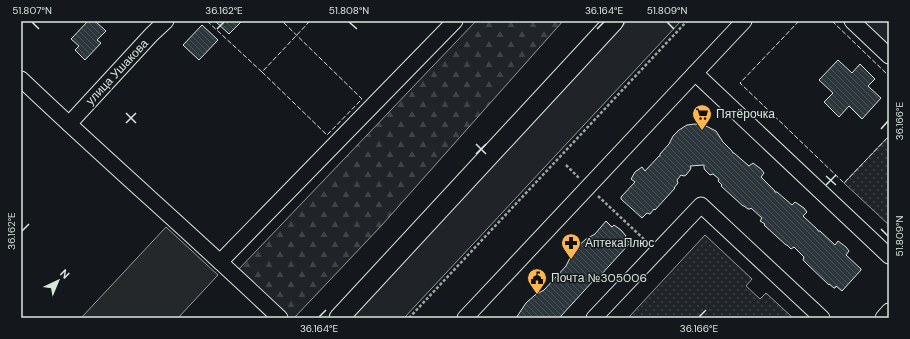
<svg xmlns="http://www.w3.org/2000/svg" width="910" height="339" viewBox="0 0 910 339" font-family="'DM Sans',sans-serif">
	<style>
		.grass { fill: #202428; stroke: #939e99 }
		.forest { fill: url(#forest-firs); stroke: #939e99 }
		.park { fill: url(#park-dots); stroke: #939e99 }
		.parking { fill: #24282b; stroke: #939e99 }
		.building { fill: url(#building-back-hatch); stroke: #d8e6dc }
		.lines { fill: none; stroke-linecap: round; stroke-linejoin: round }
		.minor-casing { stroke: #d8e6dc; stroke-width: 17 }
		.major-casing { stroke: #d8e6dc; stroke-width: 21 }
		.path { stroke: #9da8a2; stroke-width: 2.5; stroke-dasharray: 3 2; stroke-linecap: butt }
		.minor { stroke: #14181c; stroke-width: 15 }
		.major { stroke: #14181c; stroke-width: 19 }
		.fence { stroke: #d8e6dc; stroke-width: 1; stroke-dasharray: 5 2; stroke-linecap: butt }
		.ticks { fill: none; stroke: #d8e6dc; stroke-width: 1.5 }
		.labels { text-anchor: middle; stroke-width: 3; stroke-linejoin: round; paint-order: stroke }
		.street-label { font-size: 12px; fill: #d8e6dc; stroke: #14181c }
		.poi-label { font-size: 12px; fill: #d8e6dc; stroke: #14181c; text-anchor: start }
		.neatline { fill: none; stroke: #d8e6dc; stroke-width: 1.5 }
		.ticks-label { font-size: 10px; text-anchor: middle; fill: #d8e6dc }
	</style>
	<defs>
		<pattern id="forest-firs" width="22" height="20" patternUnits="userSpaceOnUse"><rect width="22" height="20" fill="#202428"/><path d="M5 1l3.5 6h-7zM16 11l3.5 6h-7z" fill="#404447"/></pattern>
		<pattern id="park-dots" width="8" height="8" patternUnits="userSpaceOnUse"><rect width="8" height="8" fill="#202428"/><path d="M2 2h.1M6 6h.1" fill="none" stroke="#404447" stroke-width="1.8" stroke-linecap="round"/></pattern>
		<pattern id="building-back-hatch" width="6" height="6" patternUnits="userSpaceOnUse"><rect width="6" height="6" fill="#2c363c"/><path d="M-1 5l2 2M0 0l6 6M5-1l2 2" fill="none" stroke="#4a5358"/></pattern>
	</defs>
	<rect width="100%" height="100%" fill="#14181c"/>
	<g class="grass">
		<polygon points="627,21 681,21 404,318 352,318"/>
		<polygon points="863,21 889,21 889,45"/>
	</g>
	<polygon class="forest" points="476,21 563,21 382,225 294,318 286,318 237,271"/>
	<g class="park">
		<polygon points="889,136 889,225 844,183"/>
		<polygon points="705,235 752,279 746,286 760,299 766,293 793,318 628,318"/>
	</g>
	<polygon class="parking" points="166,227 218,275 178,318 81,318"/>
	<g class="building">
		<polygon points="88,21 95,21 106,31 97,40 101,43 85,60 75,50 79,46 71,39"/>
		<polygon points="215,21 242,21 229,34"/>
		<polygon points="202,25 218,40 199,60 183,45"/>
		<polygon points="838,60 852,73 860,64 875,79 868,86 881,98 862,119 849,106 839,117 824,102 833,93 819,80"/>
		<polygon points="695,124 704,125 716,131 723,142 732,151 733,153 734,153 749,166 753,163 761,169 764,173 761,177 775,191 775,192 777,192 792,205 795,202 804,208 807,212 803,216 818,230 818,231 820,231 835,245 838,241 846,247 849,251 846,255 861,269 861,270 842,291 836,286 835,288 834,288 829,284 829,285 807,264 803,260 804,257 794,247 791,249 787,245 786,245 764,225 765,224 760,221 762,218 751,208 750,209 748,209 744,206 743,206 721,186 722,185 718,181 719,179 713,174 710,175 705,170 704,168 704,165 690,166 691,168 690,170 686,175 684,176 681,175 677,180 678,183 674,188 675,188 655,210 654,209 650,214 647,213 642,218 621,199 621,197 635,182 631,179 635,172 642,167 645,171 659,156 660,156 660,154 669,144 673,136 679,130 687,125"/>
		<polygon points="606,221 612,227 614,225 621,230 626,236 624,238 630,243 599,277 594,280 561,316 560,318 516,318 526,303 535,295 544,290 566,266 571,256 577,247 586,239 595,234"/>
	</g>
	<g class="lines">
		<defs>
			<g id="minor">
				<polyline points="852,21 889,56"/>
				<polyline points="695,73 889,256"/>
				<path d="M 21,79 C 106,160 195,237 280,318"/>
				<polyline points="69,124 152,34 166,21"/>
				<polyline points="220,262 455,21"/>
				<polyline points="465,318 744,21"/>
				<polyline points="594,318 701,205 822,318"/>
				<polyline points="883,318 889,311"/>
			</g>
			<polyline id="major" points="339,318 614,21"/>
		</defs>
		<use href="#minor" class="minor-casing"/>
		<use href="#major" class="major-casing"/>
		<g class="path">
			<polyline points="566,165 579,178"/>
			<polyline points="598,196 648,243"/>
			<polyline points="409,318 687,21"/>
		</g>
		<use href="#minor" class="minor"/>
		<use href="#major" class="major"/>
		<g class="fence">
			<polyline points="207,21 262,72 310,21"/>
			<polyline points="799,21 740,83 844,183 889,136"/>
			<polyline points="832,21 889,76"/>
			<polyline points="262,72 327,135 362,99 282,21"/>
		</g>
	</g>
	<path class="ticks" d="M 32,22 L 39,29M 349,22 L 357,29M 667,22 L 674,29M 217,29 L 224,22M 597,29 L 604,22M 126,113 L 136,123M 126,123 L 136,113M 881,129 L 888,121M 476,144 L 486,154M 476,154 L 486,144M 826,176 L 836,185M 826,185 L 836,175M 881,229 L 888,236M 22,231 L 29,224M 319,317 L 326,310M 699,317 L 706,310"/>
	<defs>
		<symbol id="supermarket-pin" viewBox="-11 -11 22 30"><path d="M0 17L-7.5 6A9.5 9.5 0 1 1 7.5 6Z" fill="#ffb74d" stroke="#14181c"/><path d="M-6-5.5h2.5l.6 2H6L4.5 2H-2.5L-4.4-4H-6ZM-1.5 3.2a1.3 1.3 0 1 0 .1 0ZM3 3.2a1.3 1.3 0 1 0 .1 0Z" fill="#111"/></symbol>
		<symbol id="pharmacy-pin" viewBox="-11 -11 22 30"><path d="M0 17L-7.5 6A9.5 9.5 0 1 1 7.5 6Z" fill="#ffb74d" stroke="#14181c"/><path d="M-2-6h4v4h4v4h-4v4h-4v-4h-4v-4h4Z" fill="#111"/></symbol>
		<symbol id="civic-pin" viewBox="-11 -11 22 30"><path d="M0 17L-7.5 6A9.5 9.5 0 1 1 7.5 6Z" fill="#ffb74d" stroke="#14181c"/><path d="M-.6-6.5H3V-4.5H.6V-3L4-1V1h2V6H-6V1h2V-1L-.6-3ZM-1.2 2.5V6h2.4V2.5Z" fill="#111"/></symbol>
	</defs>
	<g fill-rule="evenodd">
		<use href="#supermarket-pin" x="691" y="103" width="22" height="30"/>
		<use href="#pharmacy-pin" x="560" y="232" width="22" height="30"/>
		<use href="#civic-pin" x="526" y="267" width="22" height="30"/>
	</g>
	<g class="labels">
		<g class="street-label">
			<text transform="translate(117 72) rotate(-47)" y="4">улица Ушакова</text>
		</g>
		<g class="poi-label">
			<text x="716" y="118">Пятёрочка</text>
			<text x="585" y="247">АптекаПлюс</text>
			<text x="551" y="282">Почта №305006</text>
		</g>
	</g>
	<rect width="910" height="339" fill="none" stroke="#14181c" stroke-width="44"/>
	<g transform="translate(58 281) rotate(44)" stroke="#14181c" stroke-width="3" paint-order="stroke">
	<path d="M0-3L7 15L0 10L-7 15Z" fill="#d8e6dc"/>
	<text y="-6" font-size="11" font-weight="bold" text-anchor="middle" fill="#d8e6dc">N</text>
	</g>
	<rect x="22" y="22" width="866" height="295" class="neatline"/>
	<g class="ticks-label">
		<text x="32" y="14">51.807°N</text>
		<text x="224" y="14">36.162°E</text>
		<text x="349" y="14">51.808°N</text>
		<text x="604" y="14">36.164°E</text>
		<text x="667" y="14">51.809°N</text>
		<text transform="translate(899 121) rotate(-90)" y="4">36.166°E</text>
		<text transform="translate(11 231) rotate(-90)" y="4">36.162°E</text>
		<text transform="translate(899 236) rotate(-90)" y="4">51.809°N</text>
		<text x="319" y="332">36.164°E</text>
		<text x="699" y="332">36.166°E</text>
	</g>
</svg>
